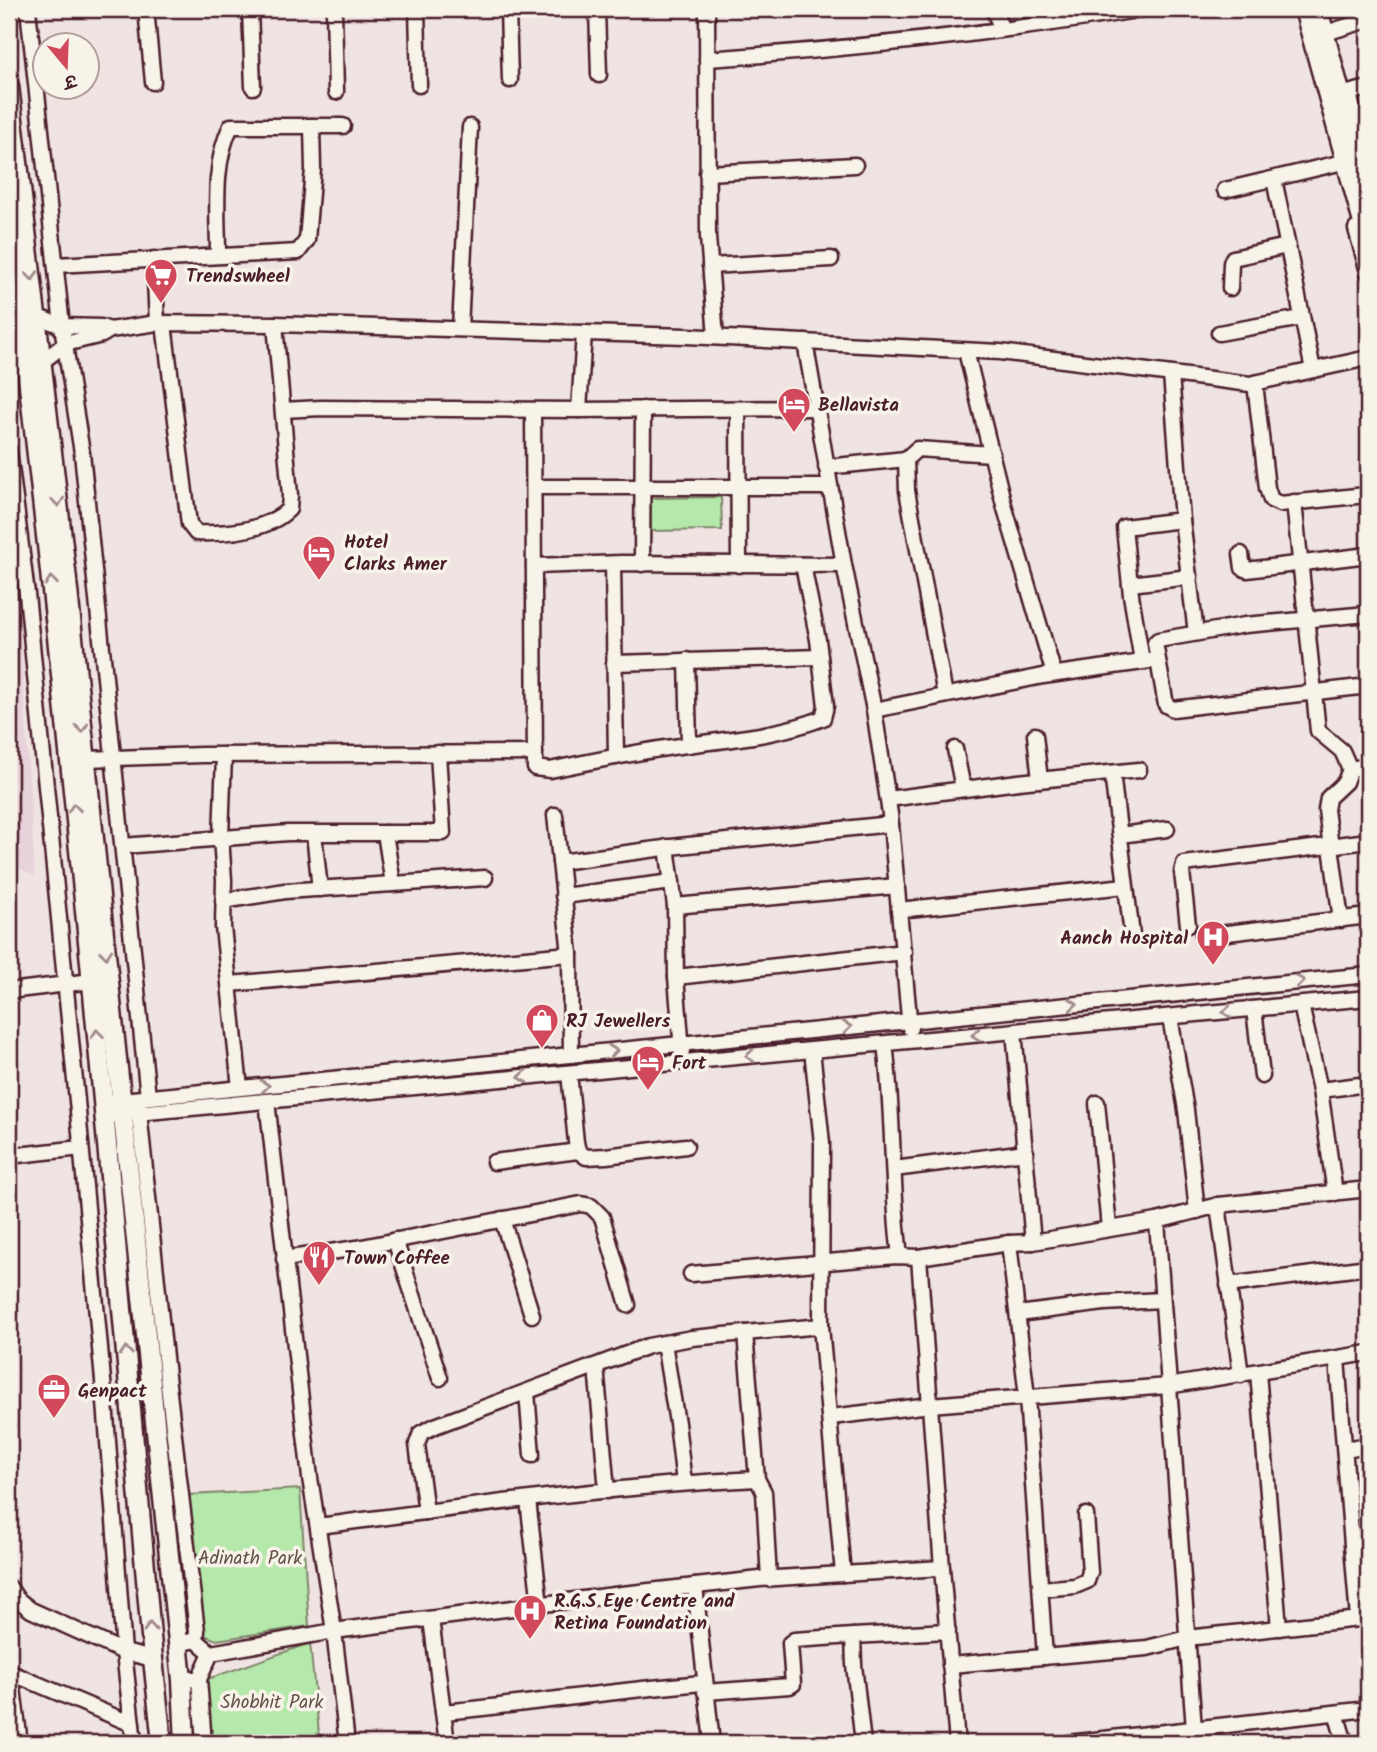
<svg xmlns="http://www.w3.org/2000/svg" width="1377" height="1752" viewBox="0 0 1377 1752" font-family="Kalam,'Playpen Sans Deva',sans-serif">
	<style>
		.built { fill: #e8d2db }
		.green { fill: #b4e9ab; stroke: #7f846b; stroke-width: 2 }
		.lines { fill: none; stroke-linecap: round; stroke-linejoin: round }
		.minor-casing { stroke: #4a1f2b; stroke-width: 19 }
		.major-casing { stroke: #4a1f2b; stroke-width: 23 }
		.minor { stroke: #f7f3e8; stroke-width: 14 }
		.major { stroke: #f7f3e8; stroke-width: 18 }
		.oneway { stroke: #a0898a }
		.labels { text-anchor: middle; stroke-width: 7; stroke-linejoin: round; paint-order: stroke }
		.poi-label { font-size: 19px; font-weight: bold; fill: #4a1f2b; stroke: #f7f3e8; text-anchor: start }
		.park-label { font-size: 19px; fill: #64524b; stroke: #f7f3e8 }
	</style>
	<rect width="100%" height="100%" fill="#f0e4e2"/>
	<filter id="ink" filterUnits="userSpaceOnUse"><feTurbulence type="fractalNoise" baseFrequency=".0143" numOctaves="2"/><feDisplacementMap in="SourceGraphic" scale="14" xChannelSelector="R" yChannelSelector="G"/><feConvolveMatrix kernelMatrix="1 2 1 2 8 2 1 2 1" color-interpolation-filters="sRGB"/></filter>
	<g filter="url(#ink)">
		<polygon class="built" points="17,576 35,877 9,862 9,577"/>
		<g class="green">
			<polygon points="721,497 722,530 651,531 650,498"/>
			<polygon points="300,1489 309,1626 217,1640 206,1636 202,1630 189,1495"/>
			<polygon points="310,1643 320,1743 211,1743 205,1680"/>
		</g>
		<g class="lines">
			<defs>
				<g id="minor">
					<polyline points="28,9 62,326 82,453 148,1097"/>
					<polyline points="146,9 153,82"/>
					<polyline points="250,9 253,87"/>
					<polyline points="334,9 336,92"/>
					<polyline points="417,9 419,85"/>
					<polyline points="508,9 510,80"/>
					<polyline points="597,9 599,75"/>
					<polyline points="707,9 708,237 716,337"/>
					<polyline points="993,9 1002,29"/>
					<polyline points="1332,31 1368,20"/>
					<path d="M 707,59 C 852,49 999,33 1143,9"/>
					<polyline points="1348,93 1368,88"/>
					<polyline points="1350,98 1368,162"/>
					<polyline points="707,173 855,165"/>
					<polyline points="1274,179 1313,370"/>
					<polyline points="1225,190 1339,163"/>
					<polyline points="1356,229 1368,272"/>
					<path d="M 218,255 C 218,214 212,164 231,126 L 343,126"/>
					<polyline points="154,259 157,323"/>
					<polyline points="56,265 298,252 307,240 313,169 312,126"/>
					<polyline points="710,266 831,259"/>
					<polyline points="1230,288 1231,263 1233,258 1287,246"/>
					<polyline points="38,317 62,326 101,327 110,330 102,335 65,344 43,361"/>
					<path d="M 164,324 L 189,524 L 196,533 C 226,534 267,531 289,509 L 290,495 L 275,324"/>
					<polyline points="460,329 470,127"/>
					<polyline points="110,330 157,323 275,324 687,336 1000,352 1250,384 1368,358"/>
					<polyline points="1219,333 1302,318"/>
					<polyline points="805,342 844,565 874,710 890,814 910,1028"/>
					<polyline points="966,351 1004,505 1054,674"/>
					<polyline points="1171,374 1182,520 1196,633"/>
					<polyline points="1255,383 1267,488 1271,500 1280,504 1366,495"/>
					<polyline points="738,409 739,565"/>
					<polyline points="283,410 321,408 579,410 816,408"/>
					<path d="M 533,410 L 535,768 L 550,770 C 588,762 627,754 666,748 C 716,740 776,737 823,718 L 826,706 L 818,640 L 803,565"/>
					<polyline points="579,410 584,333"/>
					<polyline points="9,451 27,594 78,1111 105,1402 124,1652 134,1743"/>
					<polyline points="826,467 906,459"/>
					<polyline points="534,487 829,487"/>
					<polyline points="1294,502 1318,731 1342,751 1350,769 1345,782 1328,798 1326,810 1341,920"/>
					<polyline points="1241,554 1243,568 1247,570 1368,555"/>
					<polyline points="613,564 616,757"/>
					<polyline points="642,564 643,409"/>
					<polyline points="534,566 622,563 844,565"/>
					<polyline points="1130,584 1190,577"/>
					<polyline points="1368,614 1245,625 1158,640 1155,643 1166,705 1173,709 1368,686"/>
					<polyline points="687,660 689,745"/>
					<polyline points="1142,661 1131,595 1124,527 1182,520"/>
					<polyline points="614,663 820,657"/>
					<polyline points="945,695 907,491 906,459 917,449 992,454"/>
					<polyline points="874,710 1043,676 1157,660"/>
					<polyline points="1035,735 1040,780"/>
					<polyline points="955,749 963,788"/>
					<polyline points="224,755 221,837 224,880 223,927 240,1088"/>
					<polyline points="86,759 202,755 535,753"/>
					<polyline points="1350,769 1368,766"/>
					<polyline points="1112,773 1132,935"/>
					<polyline points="888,799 1018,782 1139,770"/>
					<polyline points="555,815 570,954 571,1055"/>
					<polyline points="385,833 393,884"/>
					<polyline points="314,834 320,889"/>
					<polyline points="1120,835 1167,829"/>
					<polyline points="123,846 288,833 443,833 438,753"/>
					<polyline points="667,847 675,906 676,977 682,1051"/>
					<polyline points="560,862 679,846 891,824"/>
					<polyline points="563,896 672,882"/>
					<polyline points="223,901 285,891 485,878"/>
					<polyline points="675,906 897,886"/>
					<polyline points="899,910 1125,886"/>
					<polyline points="1188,925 1182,872 1184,864 1368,841"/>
					<polyline points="1203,936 1368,916"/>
					<polyline points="676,977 904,952"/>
					<polyline points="230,984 570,954"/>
					<polyline points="9,991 92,981"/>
					<polyline points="1301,1005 1320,1090 1335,1193"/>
					<polyline points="1254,1009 1262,1076"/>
					<polyline points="1170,1017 1186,1110 1197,1211"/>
					<polyline points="1014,1031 1033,1242"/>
					<path d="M 885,1044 C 894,1114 891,1186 900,1256"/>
					<polyline points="812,1050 822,1143 821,1326 843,1574"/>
					<polyline points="569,1073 576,1142 578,1151 586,1157 606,1156 686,1146"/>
					<polyline points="1320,1090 1368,1084"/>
					<polyline points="112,1101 1368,975"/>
					<polyline points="267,1101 310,1478 334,1631 347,1743"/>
					<polyline points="138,1103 167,1376 197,1631 196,1640"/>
					<polyline points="1097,1103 1109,1228"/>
					<polyline points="105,1116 1368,998"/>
					<polyline points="9,1156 81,1148"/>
					<polyline points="494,1162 578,1151"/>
					<polyline points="894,1169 1026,1152"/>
					<polyline points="1218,1205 1241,1375"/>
					<polyline points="502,1219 532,1315"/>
					<polyline points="1157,1221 1219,1205 1368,1189"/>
					<polyline points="395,1240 440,1378"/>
					<polyline points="1009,1243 1027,1397 1045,1657"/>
					<polyline points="919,1257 942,1568 957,1743"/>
					<polyline points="284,1259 357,1248 581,1204 591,1206 602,1217 628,1305"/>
					<polyline points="691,1274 896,1256 919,1257 1009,1243 1033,1242 1157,1221 1195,1743"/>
					<polyline points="1228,1285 1368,1267"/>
					<polyline points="1018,1314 1104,1303 1162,1300"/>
					<polyline points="745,1333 757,1479 764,1492 769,1579"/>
					<polyline points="664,1343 677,1423 684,1483"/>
					<polyline points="1337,1359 1358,1619"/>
					<polyline points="596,1366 607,1491"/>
					<polyline points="1258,1372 1279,1628"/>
					<polyline points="527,1392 532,1455"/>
					<polyline points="831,1417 930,1405 1168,1386 1368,1353"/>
					<polyline points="1345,1449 1368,1445"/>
					<polyline points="528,1500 540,1605"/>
					<polyline points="426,1512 417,1444 421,1433 435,1426 648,1346 692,1338 821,1326"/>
					<path d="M 319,1526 C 464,1507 610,1486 757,1479"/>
					<polyline points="695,1586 712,1743"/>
					<polyline points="9,1587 17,1599 31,1610 124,1652 153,1659"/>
					<polyline points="1041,1589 1075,1586 1087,1581 1090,1572 1086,1515"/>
					<polyline points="431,1619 447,1743"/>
					<polyline points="178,1644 196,1640 211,1653 334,1631 622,1594 760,1579 942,1568"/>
					<polyline points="950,1665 1147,1648 1187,1638 1368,1618"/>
					<polyline points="9,1672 132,1724"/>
					<polyline points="11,1673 20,1743"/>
					<polyline points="190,1679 199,1679 211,1653"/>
					<polyline points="199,1679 204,1743"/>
					<polyline points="705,1692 790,1686 793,1684 790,1643 794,1640 853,1636"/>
					<path d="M 443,1712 C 530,1704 616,1690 704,1683"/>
					<polyline points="1336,1713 1345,1743"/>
					<polyline points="863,1743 854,1665 853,1636 948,1631"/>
					<polyline points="1068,1743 1368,1709"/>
				</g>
				<g id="major">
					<polyline points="1304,9 1368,241"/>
					<polyline points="1318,9 1368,197"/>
					<polyline points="9,86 66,571 182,1680 185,1743"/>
					<path d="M 9,221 C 69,699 111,1179 153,1659 L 162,1743"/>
				</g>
			</defs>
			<use href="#minor" class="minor-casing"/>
			<use href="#major" class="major-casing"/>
			<use href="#minor" class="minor"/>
			<use href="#major" class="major"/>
		</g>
		<defs><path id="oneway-chevron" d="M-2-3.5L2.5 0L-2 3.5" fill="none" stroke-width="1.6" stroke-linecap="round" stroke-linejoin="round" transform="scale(1.75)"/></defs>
		<g class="oneway">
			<use href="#oneway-chevron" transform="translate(32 276) rotate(83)"/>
			<use href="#oneway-chevron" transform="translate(58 502) rotate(84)"/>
			<use href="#oneway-chevron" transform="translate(51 581) rotate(-96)"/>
			<use href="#oneway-chevron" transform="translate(82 728) rotate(84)"/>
			<use href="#oneway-chevron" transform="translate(74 808) rotate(-96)"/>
			<use href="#oneway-chevron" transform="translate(106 954) rotate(84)"/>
			<use href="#oneway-chevron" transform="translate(1300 981) rotate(-6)"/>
			<use href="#oneway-chevron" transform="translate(1073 1004) rotate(-6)"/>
			<use href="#oneway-chevron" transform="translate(1227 1012) rotate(175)"/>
			<use href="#oneway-chevron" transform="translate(847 1027) rotate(-6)"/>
			<use href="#oneway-chevron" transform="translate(97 1034) rotate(-96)"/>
			<use href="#oneway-chevron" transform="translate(976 1035) rotate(175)"/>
			<use href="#oneway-chevron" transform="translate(613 1051) rotate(-6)"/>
			<use href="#oneway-chevron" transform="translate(750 1056) rotate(175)"/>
			<use href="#oneway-chevron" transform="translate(523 1077) rotate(175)"/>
			<use href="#oneway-chevron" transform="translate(265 1086) rotate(-6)"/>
			<use href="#oneway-chevron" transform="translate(126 1351) rotate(-95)"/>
			<use href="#oneway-chevron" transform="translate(150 1627) rotate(-95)"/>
		</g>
	</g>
	<defs>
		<symbol id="supermarket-pin" viewBox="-11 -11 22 30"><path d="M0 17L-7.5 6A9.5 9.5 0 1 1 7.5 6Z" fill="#d1495b" stroke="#f7f3e8"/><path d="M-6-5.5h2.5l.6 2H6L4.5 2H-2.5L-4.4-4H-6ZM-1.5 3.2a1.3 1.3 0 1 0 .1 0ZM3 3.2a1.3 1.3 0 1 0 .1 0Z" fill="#fff"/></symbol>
		<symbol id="hotel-pin" viewBox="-11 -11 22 30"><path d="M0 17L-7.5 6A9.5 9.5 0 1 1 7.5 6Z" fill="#d1495b" stroke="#f7f3e8"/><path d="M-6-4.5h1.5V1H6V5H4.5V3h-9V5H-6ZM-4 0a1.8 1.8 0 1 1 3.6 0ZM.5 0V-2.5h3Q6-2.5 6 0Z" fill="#fff"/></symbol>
		<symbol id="hospital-pin" viewBox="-11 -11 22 30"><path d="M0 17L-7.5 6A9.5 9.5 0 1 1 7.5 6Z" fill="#d1495b" stroke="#f7f3e8"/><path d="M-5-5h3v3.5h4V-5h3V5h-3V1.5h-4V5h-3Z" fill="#fff"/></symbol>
		<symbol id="shop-pin" viewBox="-11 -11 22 30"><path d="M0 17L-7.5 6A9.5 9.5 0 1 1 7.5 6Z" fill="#d1495b" stroke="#f7f3e8"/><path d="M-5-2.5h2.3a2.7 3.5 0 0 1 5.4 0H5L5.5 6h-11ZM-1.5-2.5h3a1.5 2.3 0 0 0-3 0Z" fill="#fff"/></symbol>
		<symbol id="restaurant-pin" viewBox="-11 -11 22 30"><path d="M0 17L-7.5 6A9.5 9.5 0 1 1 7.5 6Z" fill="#d1495b" stroke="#f7f3e8"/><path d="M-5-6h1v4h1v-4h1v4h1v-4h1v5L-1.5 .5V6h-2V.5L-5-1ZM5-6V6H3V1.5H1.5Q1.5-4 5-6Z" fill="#fff"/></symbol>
		<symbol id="office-pin" viewBox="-11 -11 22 30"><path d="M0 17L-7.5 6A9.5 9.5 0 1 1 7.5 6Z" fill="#d1495b" stroke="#f7f3e8"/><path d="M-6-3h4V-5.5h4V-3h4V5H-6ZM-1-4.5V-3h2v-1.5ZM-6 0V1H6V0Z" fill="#fff"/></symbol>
	</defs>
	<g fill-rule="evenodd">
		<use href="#supermarket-pin" x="142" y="256" width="38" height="52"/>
		<use href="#hotel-pin" x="775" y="385" width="38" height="52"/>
		<use href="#hotel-pin" x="300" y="533" width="38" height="52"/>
		<use href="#hospital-pin" x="1194" y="918" width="38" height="52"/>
		<use href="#shop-pin" x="523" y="1001" width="38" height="52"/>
		<use href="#hotel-pin" x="629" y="1043" width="38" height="52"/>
		<use href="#restaurant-pin" x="300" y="1238" width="38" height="52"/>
		<use href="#office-pin" x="35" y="1371" width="38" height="52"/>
		<use href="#hospital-pin" x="511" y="1592" width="38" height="52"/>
	</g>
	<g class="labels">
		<g class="poi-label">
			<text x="186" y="282">Trendswheel</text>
			<text x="818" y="411">Bellavista</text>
			<text x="344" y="548">Hotel<tspan x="344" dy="22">Clarks Amer</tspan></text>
			<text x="1188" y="944" text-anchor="end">Aanch Hospital</text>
			<text x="566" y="1027">RJ Jewellers</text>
			<text x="672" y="1069">Fort</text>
			<text x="344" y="1264">Town Coffee</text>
			<text x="78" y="1397">Genpact</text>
			<text x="554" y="1607">R.G.S Eye Centre and<tspan x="554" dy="22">Retina Foundation</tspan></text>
		</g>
		<g class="park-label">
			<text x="250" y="1564">Adinath Park</text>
			<text x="272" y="1708">Shobhit Park</text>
		</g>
	</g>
	<rect width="1377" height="1752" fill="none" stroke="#f7f3e8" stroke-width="35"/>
	<rect x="18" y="18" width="1342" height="1717" fill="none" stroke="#4a1f2b" stroke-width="2.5" filter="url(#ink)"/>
	<g transform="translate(66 66) rotate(161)"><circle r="33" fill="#f7f3e8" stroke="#b29e9c" stroke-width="2"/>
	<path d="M0-5L12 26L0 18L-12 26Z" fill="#d1495b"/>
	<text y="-10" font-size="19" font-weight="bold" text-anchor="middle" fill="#4a1f2b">उ</text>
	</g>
</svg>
